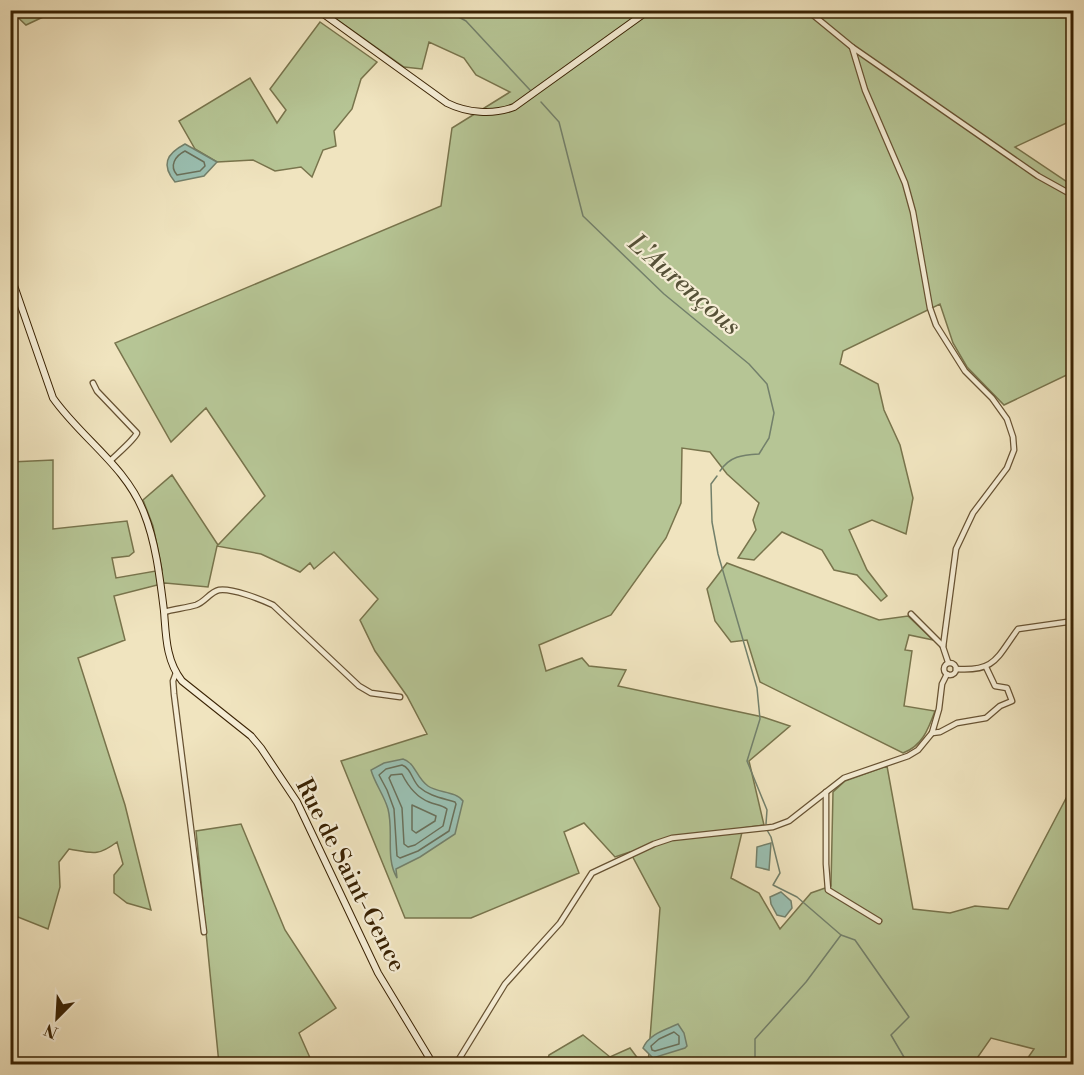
<svg xmlns="http://www.w3.org/2000/svg" width="1084" height="1075" viewBox="0 0 1084 1075" font-family="'Libre Bodoni',serif">
	<style>
		.green { fill: #b6c595; stroke: #78744c; stroke-width: 1.5 }
		.water { fill: #9abfb1; stroke: #73806b; stroke-width: 1.5 }
		.lines { fill: none; stroke-linecap: round; stroke-linejoin: round }
		.shore { stroke: #6a705a; stroke-width: 1.5 }
		.stream { stroke: #73806b; stroke-width: 1.5 }
		.street-casing { stroke: #675232; stroke-width: 7 }
		.secondary-casing { stroke: #392203; stroke-width: 8 }
		.street { stroke: #f5edd5; stroke-width: 4.5 }
		.secondary { stroke: #f5edd5; stroke-width: 6 }
		.labels { text-anchor: middle; stroke-width: 4.5; stroke-linejoin: round; paint-order: stroke }
		.street-label { font-size: 24px; fill: #392203; stroke: #f5edd5 }
		.water-label { font-size: 26px; font-style: italic; fill: #565137; stroke: #f5edd5 }
	</style>
	<rect width="100%" height="100%" fill="#f0e4bf"/>
	<filter id="stains"><feTurbulence type="fractalNoise" baseFrequency=".00333" numOctaves="4"/><feColorMatrix values="0 0 0 0 .2 0 0 0 0 .09 0 0 0 0 .02 0 0 0 .5 -.17"/></filter>
	<radialGradient id="worn" r=".72"><stop offset=".6" stop-color="#630" stop-opacity="0"/><stop offset="1" stop-color="#630" stop-opacity=".3"/></radialGradient>
	<g class="green">
		<polygon points="58,10 26,25 11,11 11,10"/>
		<path d="M 325,11 L 1073,11 L 1073,120 L 1015,147 L 1073,186 L 1073,372 L 1004,405 L 967,367 L 953,343 L 940,304 L 843,351 L 840,364 L 878,384 L 884,410 L 900,445 L 913,498 L 906,534 L 872,520 L 849,530 L 867,570 L 887,596 L 881,601 L 857,575 L 834,570 L 822,550 L 782,532 L 754,560 L 738,558 L 756,530 L 753,520 L 759,503 L 727,474 L 710,452 L 682,448 L 681,503 L 666,538 L 611,615 L 539,645 L 546,671 L 582,658 L 589,666 L 626,670 L 618,686 L 763,717 L 790,726 L 749,761 L 764,825 L 743,828 L 731,878 L 759,893 L 780,929 L 811,893 L 831,886 L 833,792 L 845,781 L 887,766 L 913,909 L 950,913 L 975,906 L 1008,909 L 1073,785 L 1073,1064 L 1032,1064 L 1025,1062 L 1034,1049 L 991,1038 L 973,1064 L 648,1064 L 660,908 L 630,852 L 615,857 L 584,823 L 564,832 L 579,873 L 471,918 L 405,918 L 341,761 L 427,734 L 407,696 L 375,651 L 360,620 L 378,599 L 334,552 L 314,569 L 310,563 L 300,572 L 261,554 L 217,546 L 208,587 L 165,583 L 114,596 L 125,640 L 78,658 L 125,805 L 151,910 L 127,903 L 114,893 L 114,875 L 123,864 L 117,842 C 97,857 92,853 69,849 L 59,862 L 60,887 L 48,929 L 18,917 L 11,918 L 11,462 L 53,460 L 53,529 L 127,521 L 134,552 L 129,556 L 112,558 L 116,578 L 162,570 L 153,526 L 143,500 L 172,475 L 218,545 L 265,496 L 206,408 L 171,442 L 115,343 L 441,206 L 452,128 L 510,92 L 476,75 L 464,58 L 429,42 L 422,69 L 404,67 Z"/>
		<polygon points="320,22 377,62 361,79 352,109 334,131 336,146 323,150 312,177 301,167 275,171 253,160 217,162 195,149 179,121 250,78 277,123 286,110 270,89"/>
		<path d="M 727,563 L 879,620 L 908,616 L 933,640 L 909,635 L 905,650 L 912,651 L 904,706 L 935,711 C 928,730 922,746 903,753 L 760,682 L 747,640 L 731,642 L 715,621 L 707,589 Z"/>
		<polygon points="241,824 285,930 336,1008 299,1033 311,1060 302,1064 219,1064 196,831"/>
		<polygon points="583,1035 610,1057 630,1048 642,1064 546,1064 549,1055"/>
	</g>
	<g class="water">
		<path d="M 185,144 L 217,162 L 204,176 L 175,182 C 161,165 166,154 185,144 Z"/>
		<path d="M 403,759 C 416,763 416,778 428,786 C 438,793 456,791 463,801 L 455,834 L 420,857 L 396,869 L 397,878 C 385,858 394,832 388,809 C 384,795 375,784 371,770 L 384,763 Z"/>
		<polygon points="771,843 769,870 756,867 757,847"/>
		<polygon points="781,892 791,901 792,908 785,917 777,915 771,904 770,897"/>
		<path d="M 678,1024 L 684,1033 L 687,1046 L 685,1048 L 653,1058 L 643,1048 C 649,1034 665,1030 678,1024 Z"/>
	</g>
	<g class="lines">
		<g class="shore">
			<path d="M 185,151 L 204,162 L 205,166 L 200,171 L 177,175 C 169,166 175,156 185,151 Z"/>
			<path d="M 402,765 C 411,768 412,780 419,787 C 429,796 442,798 455,802 L 456,804 L 449,831 L 418,851 L 400,858 L 397,856 L 394,809 L 387,790 L 379,775 L 386,769 Z"/>
			<path d="M 402,774 C 408,786 416,797 429,802 C 436,805 442,805 447,809 L 443,826 L 415,845 L 408,847 L 404,844 L 402,808 L 389,778 L 391,775 Z"/>
			<polygon points="412,805 436,816 435,821 416,833 412,830"/>
			<polygon points="674,1032 679,1036 679,1044 655,1051 652,1050 651,1046 659,1039"/>
		</g>
		<g class="stream">
			<polyline points="446,10 466,21 530,90"/>
			<path d="M 541,102 L 559,122 L 583,216 L 664,294 L 749,364 L 767,384 L 774,413 L 769,438 L 759,454 C 742,455 730,456 720,471"/>
			<polyline points="717,476 711,484 712,522 718,554 757,688 760,719 747,761 767,810 766,824"/>
			<polyline points="841,935 855,940 909,1017 891,1035 908,1064"/>
			<polyline points="755,1064 755,1039 806,982 841,935 797,897 773,885 780,873 771,837 767,830"/>
		</g>
		<defs>
			<g id="street">
				<polyline points="807,10 852,47 1038,176 1074,196"/>
				<polyline points="852,47 865,90 905,183 913,212 930,308 936,325 965,371 992,398 1007,419 1013,437 1014,450 1007,468 973,513 956,549 943,647 948,662"/>
				<path d="M 93,383 L 97,391 L 137,433 C 134,440 117,454 110,461"/>
				<path d="M 164,612 C 174,609 186,608 196,605 C 205,602 210,592 219,590 C 232,588 260,599 273,605 L 359,686 L 371,693 L 400,697"/>
				<polyline points="911,614 943,646"/>
				<circle cx="950" cy="669" r="6"/>
				<path d="M 956,669 C 996,672 997,657 1018,629 L 1074,621"/>
				<polyline points="176,673 173,681 174,694 204,932"/>
				<polyline points="932,733 940,732 957,723 986,718 1000,706 1012,701 1007,688 995,686 986,667"/>
				<polyline points="826,792 826,864 828,890 879,921"/>
				<polyline points="456,1064 505,984 560,923 592,873 654,844 672,838 773,827 789,821 844,778 908,756 918,750 932,733 939,709 942,684 947,674"/>
			</g>
			<g id="secondary">
				<path d="M 318,10 L 447,103 C 467,113 493,115 514,107 L 649,10"/>
				<path d="M 10,274 L 53,398 C 81,438 126,466 144,513 C 156,543 160,579 164,611 C 166,636 166,661 182,681 L 251,736 L 261,748 L 297,802 L 378,973 L 433,1064"/>
			</g>
		</defs>
		<use href="#street" class="street-casing"/>
		<use href="#secondary" class="secondary-casing"/>
		<use href="#street" class="street"/>
		<use href="#secondary" class="secondary"/>
	</g>
	<g class="labels">
		<g class="street-label">
			<text transform="translate(351 875) rotate(63)" y="8">Rue de Saint-Gence</text>
		</g>
		<g class="water-label">
			<text transform="translate(685 284) rotate(41)" y="9">L'Aurençous</text>
		</g>
	</g>
	<rect width="1084" height="1075" fill="none" stroke="#f0e4bf" stroke-width="36"/>
	<rect x="12" y="12" width="1060" height="1051" fill="none" stroke="#392203" stroke-width="3"/>
	<rect x="18" y="18" width="1048" height="1039" fill="none" stroke="#392203" stroke-width="1.5"/>
	<g transform="translate(57 1018) rotate(204)" stroke="#f5edd5" stroke-width="4.5" paint-order="stroke">
	<path d="M0-4.5L10 22L0 15L-10 22Z" fill="#392203"/>
	<text y="-9" font-size="16" font-weight="bold" text-anchor="middle" fill="#392203">N</text>
	</g>
	<rect width="100%" height="100%" filter="url(#stains)"/>
	<rect width="100%" height="100%" fill="url(#worn)"/>
</svg>
